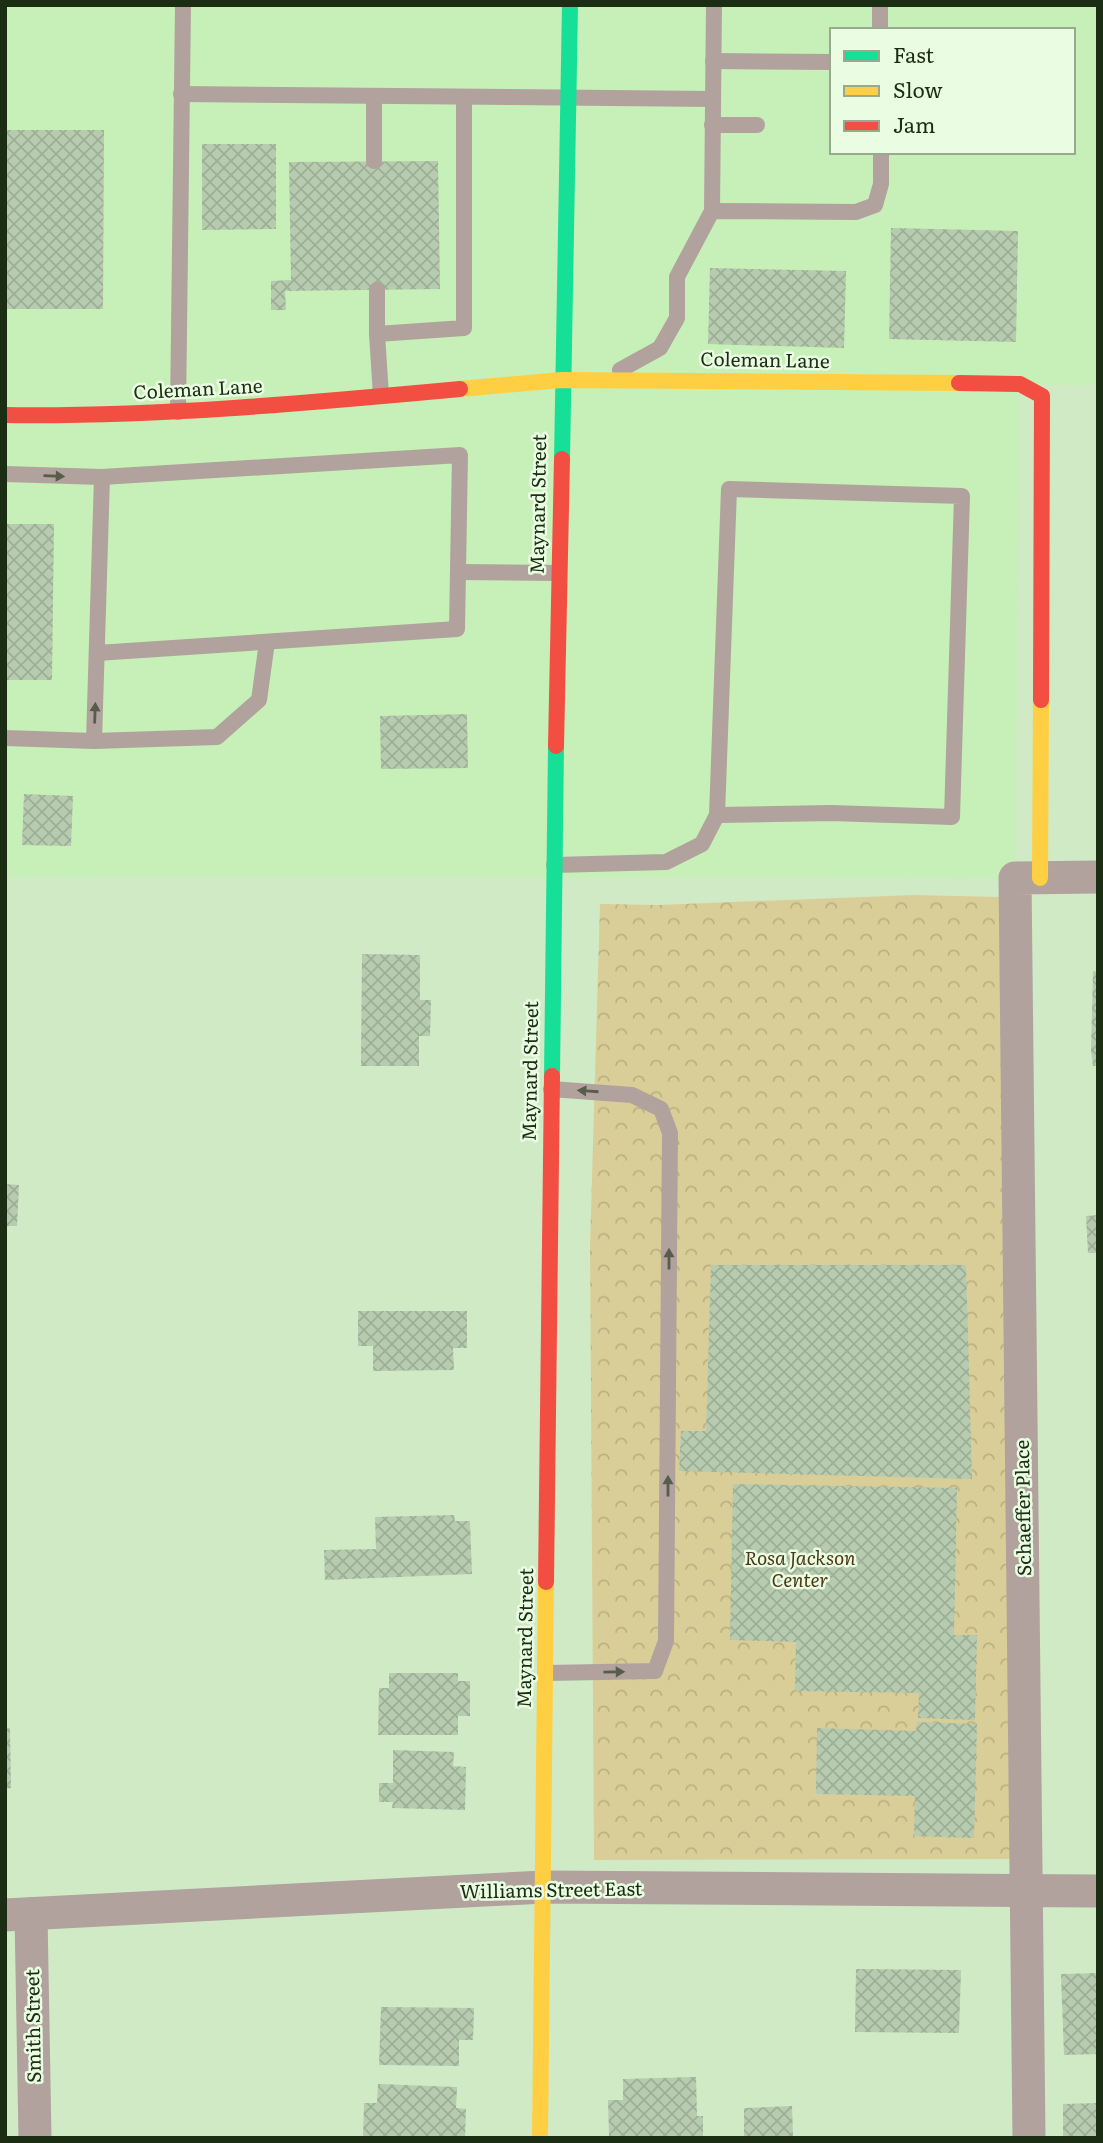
<svg xmlns="http://www.w3.org/2000/svg" width="1103" height="2143" viewBox="0 0 1103 2143" font-family="Literata,serif">
	<style>
		.built { fill: #c6f0b7; fill-rule: evenodd }
		.park { fill: url(#park-crowns) }
		.building { fill: url(#building-cross-hatch) }
		.lines { fill: none; stroke-linecap: round; stroke-linejoin: round }
		.lane { stroke: #b1a29d; stroke-width: 16 }
		.street { stroke: #b1a29d; stroke-width: 33 }
		.fast { stroke: #16e098; stroke-width: 16 }
		.slow { stroke: #ffcf43; stroke-width: 16 }
		.jam { stroke: #f24e42; stroke-width: 16 }
		.oneway { fill: #575c4b }
		.labels { text-anchor: middle; stroke-width: 5; stroke-linejoin: round; paint-order: stroke }
		.street-label { font-size: 19px; fill: #1b2e14; stroke: #eafde3 }
		.park-label { font-size: 19px; font-style: italic; fill: #4d3816; stroke: #eafde3 }
	</style>
	<defs>
		<pattern id="park-crowns" width="20" height="18" patternUnits="userSpaceOnUse" patternTransform="scale(1.75)"><rect width="20" height="18" fill="#dace98"/><path d="M2 6a3 3 0 1 1 6 0M12 15a3 3 0 1 1 6 0" fill="none" stroke="#bab182"/></pattern>
		<pattern id="building-cross-hatch" width="8" height="8" patternUnits="userSpaceOnUse" patternTransform="scale(1.75)"><rect width="8" height="8" fill="#b7cbaf"/><path d="M0 0l8 8M0 8l8-8" fill="none" stroke="#9daf96"/></pattern>
	</defs>
	<rect width="100%" height="100%" fill="#d0eac6"/>
	<path class="built" d="M 5,5 L 1098,5 L 1098,385 L 1020,384 L 1015,878 L 5,877 ZM 832,30 L 1073,30 L 1073,152 L 832,152 Z"/>
	<polygon class="park" points="913,895 999,897 1012,1859 594,1860 590,1246 600,904 658,905"/>
	<g class="building">
		<polygon points="5,130 104,130 103,309 5,309"/>
		<polygon points="202,144 276,144 276,229 202,230"/>
		<polygon points="438,161 440,289 285,291 286,310 271,310 271,281 291,280 289,162"/>
		<polygon points="891,228 1018,231 1016,342 889,339"/>
		<polygon points="710,268 846,271 844,348 708,344"/>
		<polygon points="5,524 54,524 52,680 5,680"/>
		<polygon points="467,714 468,768 381,769 380,716"/>
		<polygon points="24,794 73,796 71,846 22,845"/>
		<polygon points="362,954 420,955 420,1000 431,1000 430,1036 419,1036 419,1066 361,1066"/>
		<polygon points="1093,971 1098,972 1098,1066 1093,1066 1091,1051"/>
		<polygon points="5,1184 19,1185 17,1226 5,1226"/>
		<polygon points="1098,1215 1098,1253 1088,1253 1086,1216"/>
		<polygon points="711,1265 966,1265 972,1479 679,1471 681,1431 706,1431"/>
		<polygon points="358,1311 467,1311 467,1348 453,1348 454,1370 373,1371 373,1346 358,1346"/>
		<polygon points="733,1484 957,1488 954,1635 977,1635 975,1720 918,1718 919,1693 795,1691 796,1642 730,1640"/>
		<polygon points="454,1515 455,1521 470,1521 472,1574 325,1580 324,1550 376,1549 375,1517"/>
		<polygon points="389,1673 458,1673 458,1681 470,1681 470,1716 458,1716 458,1735 378,1735 379,1688 389,1688"/>
		<polygon points="917,1722 977,1724 974,1838 914,1836 915,1796 816,1794 817,1728 916,1731"/>
		<polygon points="10,1728 11,1788 5,1789 5,1729"/>
		<polygon points="393,1750 454,1752 453,1766 466,1767 465,1810 392,1808 393,1802 379,1802 379,1783 393,1783"/>
		<polygon points="856,1969 961,1970 959,2033 855,2032"/>
		<polygon points="1098,1973 1098,2054 1064,2055 1061,1974"/>
		<polygon points="381,2007 474,2008 473,2040 459,2040 459,2066 379,2065"/>
		<polygon points="696,2077 697,2116 703,2116 703,2138 609,2137 608,2100 623,2100 623,2079"/>
		<polygon points="378,2084 457,2087 456,2108 466,2109 465,2138 363,2138 364,2103 377,2103"/>
		<polygon points="1098,2103 1098,2138 1063,2138 1063,2104"/>
		<polygon points="792,2106 793,2138 744,2138 744,2108"/>
	</g>
	<g class="lines">
		<g class="lane">
			<polyline points="880,5 880,30"/>
			<polyline points="713,61 832,62"/>
			<polyline points="181,94 713,99"/>
			<polyline points="374,96 374,161"/>
			<polyline points="712,125 757,125"/>
			<polyline points="712,211 714,5"/>
			<polyline points="377,290 377,334"/>
			<polyline points="620,370 660,348 677,318 677,277 712,211 856,212 875,205 881,184 881,152"/>
			<polyline points="381,396 377,334 464,328 464,97"/>
			<polyline points="178,412 183,5"/>
			<polyline points="5,474 102,477 460,455 457,629 97,653"/>
			<polyline points="458,572 558,573"/>
			<polyline points="5,738 94,741 102,477"/>
			<polyline points="94,741 217,737 259,700 267,642"/>
			<polyline points="554,865 666,862 702,844 717,815 831,813 952,817 962,496 729,489 717,815"/>
			<polyline points="546,1673 655,1671 666,1641 670,1133 661,1109 632,1095 551,1089"/>
		</g>
		<g class="street">
			<polyline points="31,1914 35,2138"/>
			<polyline points="5,1915 544,1887 1098,1891"/>
			<polyline points="1029,2138 1015,878 1098,877"/>
		</g>
		<g class="fast">
			<polyline points="562,459 570,5"/>
			<polyline points="552,1076 556,746"/>
		</g>
		<g class="slow">
			<polyline points="460,389 561,380 959,383"/>
			<polyline points="1040,878 1041,700"/>
			<polyline points="540,2138 546,1582"/>
		</g>
		<g class="jam">
			<polyline points="959,383 1020,384 1042,396 1041,700"/>
			<path d="M 5,415 C 158,417 308,403 460,389"/>
			<polyline points="556,746 562,459"/>
			<polyline points="546,1582 552,1076"/>
		</g>
	</g>
	<defs><path id="oneway-solid" d="M-6-.8H1V-3.2L6.5 0L1 3.2V.8H-6Z" transform="scale(1.75)"/></defs>
	<g class="oneway">
		<use href="#oneway-solid" transform="translate(54 476) rotate(2)"/>
		<use href="#oneway-solid" transform="translate(95 713) rotate(-88)"/>
		<use href="#oneway-solid" transform="translate(588 1091) rotate(-176)"/>
		<use href="#oneway-solid" transform="translate(669 1259) rotate(-90)"/>
		<use href="#oneway-solid" transform="translate(668 1486) rotate(-90)"/>
		<use href="#oneway-solid" transform="translate(614 1672) rotate(-1)"/>
	</g>
	<g class="labels">
		<g class="street-label">
			<text transform="translate(765 360) rotate(1)" y="7">Coleman Lane</text>
			<text transform="translate(198 389) rotate(-3)" y="7">Coleman Lane</text>
			<text transform="translate(538 504) rotate(-89)" y="7">Maynard Street</text>
			<text transform="translate(530 1071) rotate(-89)" y="7">Maynard Street</text>
			<text transform="translate(1023 1508) rotate(-91)" y="7">Schaeffer Place</text>
			<text transform="translate(525 1638) rotate(-89)" y="7">Maynard Street</text>
			<text transform="translate(551 1890) rotate(-1)" y="7">Williams Street East</text>
			<text transform="translate(33 2026) rotate(-91)" y="7">Smith Street</text>
		</g>
		<g class="park-label">
			<text x="800" y="1565">Rosa Jackson<tspan x="800" dy="22">Center</tspan></text>
		</g>
	</g>
	<rect width="1103" height="2143" fill="none" stroke="#1b2e14" stroke-width="14"/>
	<rect x="830" y="28" width="245" height="126" fill="#eafde3" stroke="#97aa90" stroke-width="2"/>
	<rect x="844" y="51" width="35" height="10" fill="#16e098" stroke="#97aa90" stroke-width="2"/>
	<text x="893" y="63" font-size="21" fill="#1b2e14">Fast</text>
	<rect x="844" y="86" width="35" height="10" fill="#ffcf43" stroke="#97aa90" stroke-width="2"/>
	<text x="893" y="98" font-size="21" fill="#1b2e14">Slow</text>
	<rect x="844" y="121" width="35" height="10" fill="#f24e42" stroke="#97aa90" stroke-width="2"/>
	<text x="893" y="133" font-size="21" fill="#1b2e14">Jam</text>
</svg>
